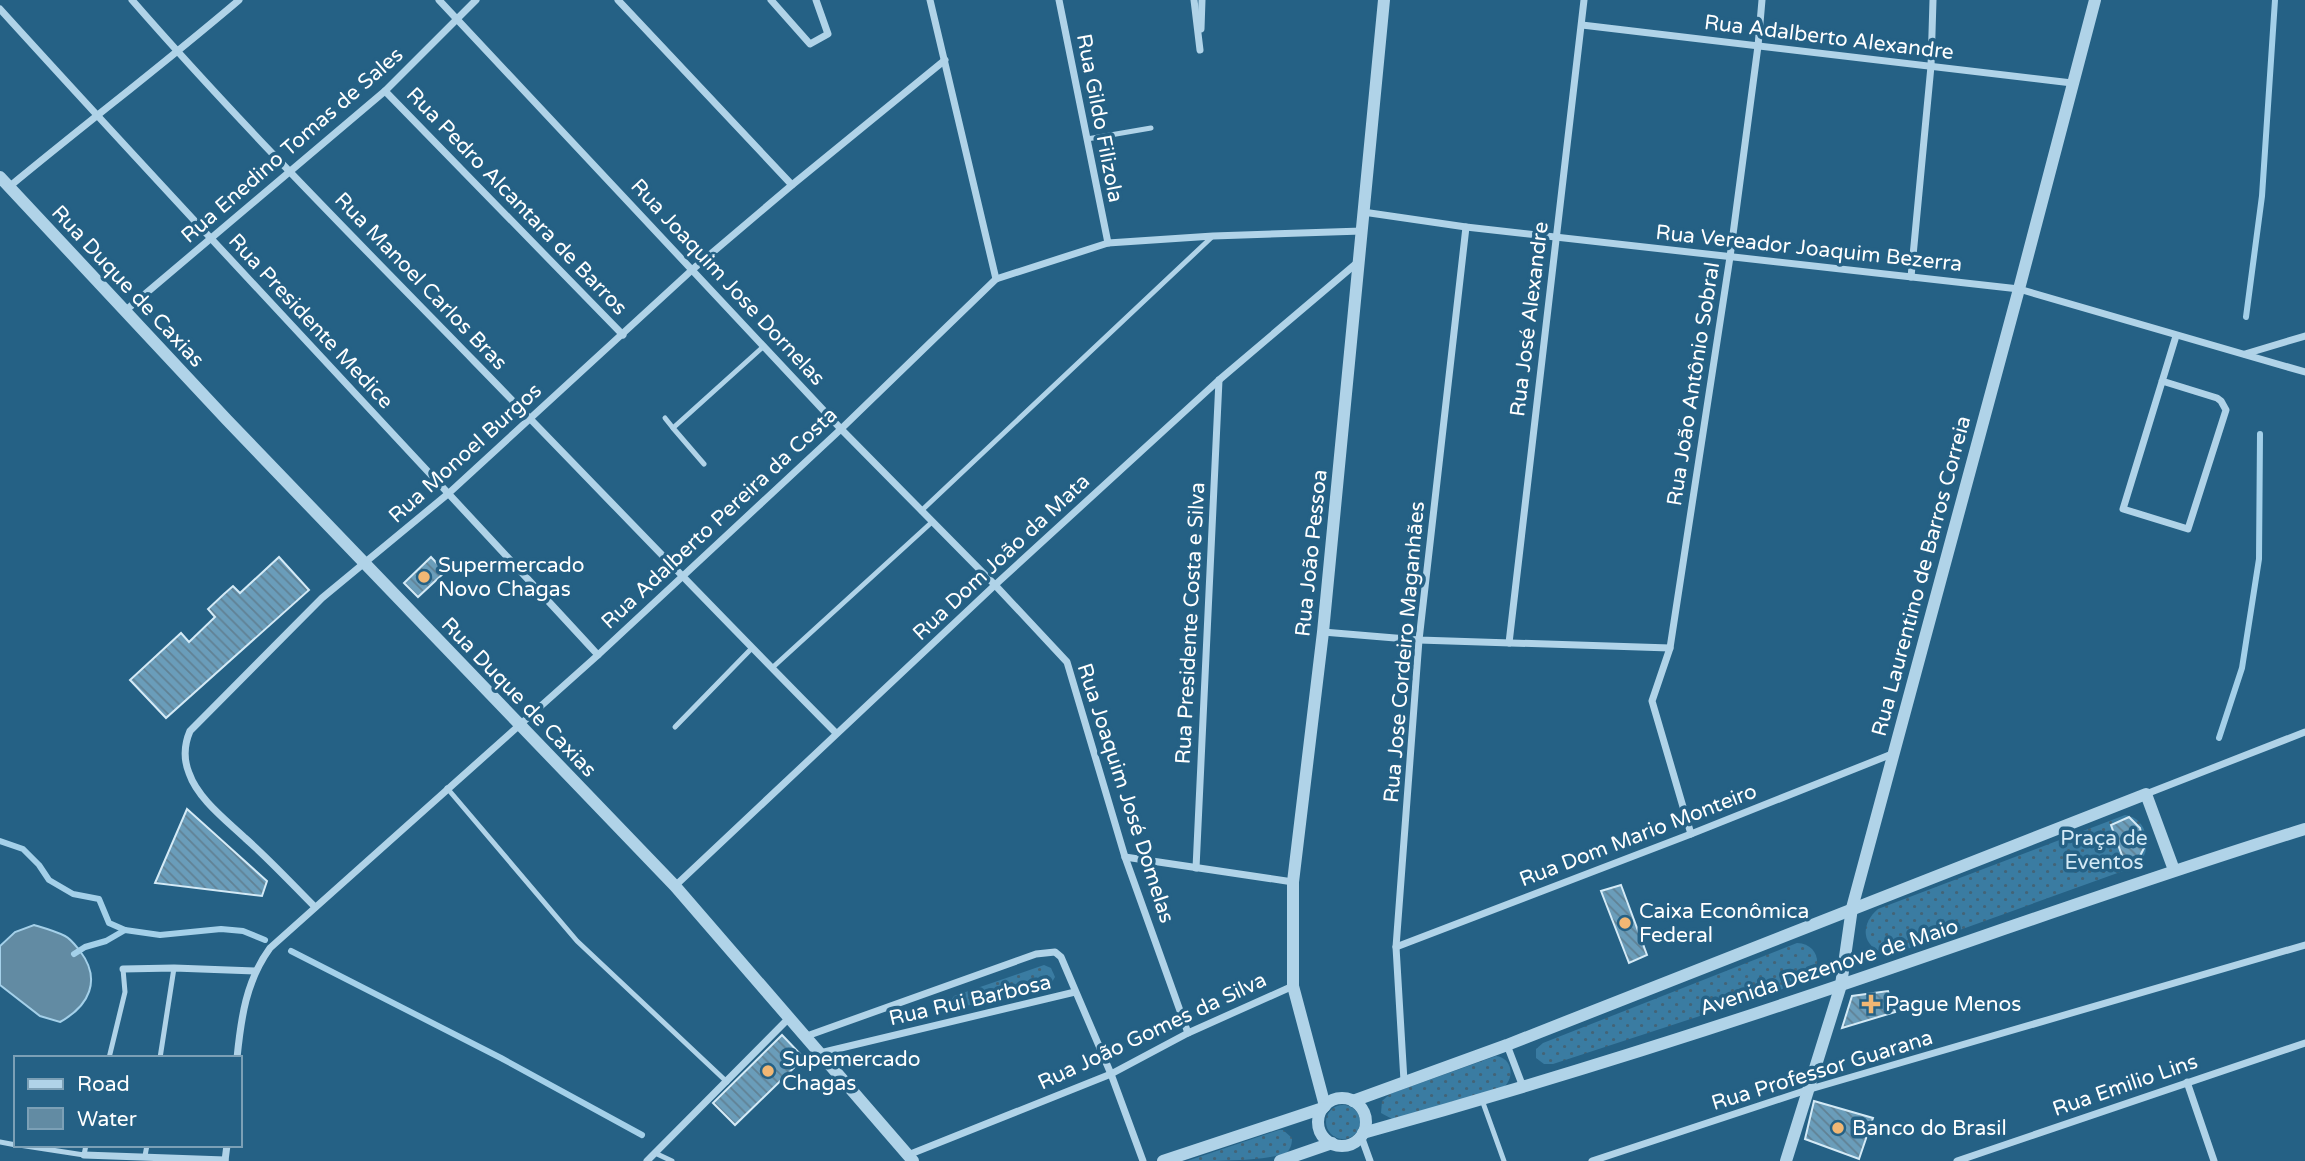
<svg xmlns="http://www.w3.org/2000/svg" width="2305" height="1161" viewBox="0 0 2305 1161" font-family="'Varela Round',sans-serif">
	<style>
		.grass { fill: url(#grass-dots) }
		.water { fill: #628ba3; stroke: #a4d0e9; stroke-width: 2 }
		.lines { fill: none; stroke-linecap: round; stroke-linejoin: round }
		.stream { stroke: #a4d0e9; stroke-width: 6 }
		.building { fill: url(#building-back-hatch); stroke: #d4eaf6; stroke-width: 2 }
		.service { stroke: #b0d3e8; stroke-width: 5 }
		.minor { stroke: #b0d3e8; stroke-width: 7 }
		.tertiary { stroke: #b0d3e8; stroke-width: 12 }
		.poi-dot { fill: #f1b774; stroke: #256185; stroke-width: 2.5 }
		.labels { text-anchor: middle; stroke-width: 7; stroke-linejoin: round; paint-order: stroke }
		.street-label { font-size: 21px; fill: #fff; stroke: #256185 }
		.poi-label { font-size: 21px; fill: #fff; stroke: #256185; text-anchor: start }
		.park-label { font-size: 21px; fill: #d4eaf6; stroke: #256185 }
	</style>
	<defs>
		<pattern id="grass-dots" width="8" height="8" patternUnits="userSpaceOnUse" patternTransform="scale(1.75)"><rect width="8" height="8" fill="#3a7ca2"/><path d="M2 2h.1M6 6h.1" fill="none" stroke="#436477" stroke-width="1.8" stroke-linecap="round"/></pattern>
		<pattern id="building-back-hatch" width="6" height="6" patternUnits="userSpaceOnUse" patternTransform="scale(1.75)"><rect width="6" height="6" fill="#6a9dba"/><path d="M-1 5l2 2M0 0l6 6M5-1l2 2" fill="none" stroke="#608194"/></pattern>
	</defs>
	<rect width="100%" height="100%" fill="#256185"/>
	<g class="grass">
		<path d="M 2125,815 C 2149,818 2153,851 2137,866 L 1893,954 C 1865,953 1856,928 1878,909 Z"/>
		<path d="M 1797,943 C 1818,944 1823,965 1810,980 L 1553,1064 L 1544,1064 L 1536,1058 L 1536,1049 L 1543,1043 Z"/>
		<polygon points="1044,965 1051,968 1055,977 1049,987 957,1008 949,1003 954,996"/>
		<path d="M 1496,1056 C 1512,1058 1515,1077 1504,1087 L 1394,1120 L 1381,1113 L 1382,1101 L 1390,1094 Z"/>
		<circle cx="1343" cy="1122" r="17"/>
		<path d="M 1279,1130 L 1283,1130 L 1292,1138 C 1292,1143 1291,1149 1286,1153 C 1266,1161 1212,1161 1187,1161 Z"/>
	</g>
	<path class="water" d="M 34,925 C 44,928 55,931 65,936 C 71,939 75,945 80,951 C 102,980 89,1006 60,1022 L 40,1016 L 0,985 L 0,946 L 15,932 Z"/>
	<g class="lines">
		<g class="stream">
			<polyline points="2246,317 2262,196 2275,0"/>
			<polyline points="2219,738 2242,668 2259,559 2260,434"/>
			<polyline points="0,841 23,849 39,865 49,880 73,894 99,899 109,923 125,930"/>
			<polyline points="291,951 501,1058 642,1135"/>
			<polyline points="74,954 85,947 106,941 125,930 160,935 221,929 243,931 265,940"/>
		</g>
	</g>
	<g class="building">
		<polygon points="279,557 309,590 166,718 130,680 181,633 189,642 215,617 208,609 224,594 233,586 240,593"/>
		<polygon points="431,557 445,572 418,597 404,583"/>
		<polygon points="187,809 267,881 262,896 155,883"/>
		<polygon points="2129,817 2140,828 2144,848 2139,858 2125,864 2111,825"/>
		<polygon points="1621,885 1647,955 1629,963 1601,891"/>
		<polygon points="1888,991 1895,1012 1842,1028 1852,996"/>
		<polygon points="782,1035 804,1058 735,1125 713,1103"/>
		<polygon points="1814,1101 1873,1118 1859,1159 1805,1139"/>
	</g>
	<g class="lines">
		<g class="service">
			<polyline points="1087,139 1151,128"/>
			<polyline points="665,418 673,428"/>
			<polyline points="704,464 673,428 764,346"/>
			<polyline points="921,511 1213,236"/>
			<polyline points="772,668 932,522"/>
			<polyline points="675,727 752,648"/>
			<polyline points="447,788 577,941 727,1082"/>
			<polyline points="109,1058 125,992 123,969"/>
			<polyline points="160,1058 174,968"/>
			<polyline points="1482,1100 1504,1161"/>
			<polyline points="0,1142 16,1145"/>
			<polyline points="19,1145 84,1155 86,1145"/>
			<polyline points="655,1153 672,1161"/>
			<polyline points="145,1156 147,1145"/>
		</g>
		<g class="minor">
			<path d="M 132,0 C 241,125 358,242 474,361 C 595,485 714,610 836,733"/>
			<polyline points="439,0 841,429 995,585 1067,662 1125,857 1188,1033"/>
			<polyline points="618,0 792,185"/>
			<polyline points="771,0 810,44 828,34 816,0"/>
			<polyline points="930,0 996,279"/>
			<polyline points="1059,0 1108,243"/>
			<polyline points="1194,0 1200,50"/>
			<path d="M 0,9 C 197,226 399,439 598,655"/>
			<polyline points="1582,25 2072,83"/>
			<polyline points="1201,29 1202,0"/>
			<polyline points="385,91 623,335"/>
			<path d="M 9,187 C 85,124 164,64 239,0"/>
			<polyline points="1363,212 1466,227 2019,289 2305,372"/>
			<polyline points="1911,277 1931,66 1933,0"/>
			<polyline points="125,311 385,91 476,0"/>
			<polyline points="2245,354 2305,336"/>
			<polyline points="2162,381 2217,398 2221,401 2226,410 2188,529 2123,509 2176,336"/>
			<polyline points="1323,632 1419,640 1670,648"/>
			<polyline points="1509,643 1584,0"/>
			<polyline points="2146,794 2305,732"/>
			<polyline points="1691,834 1652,701 1670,648 1730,257 1758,46 1762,0"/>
			<polyline points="1125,857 1293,882"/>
			<polyline points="1196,868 1219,380"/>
			<polyline points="675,886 995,585 1219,380 1358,262"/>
			<path d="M 315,907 C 292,884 270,860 245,838 C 226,820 198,799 189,773 C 183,758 184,745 190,731 L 322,598 L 449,493 L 693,269 L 792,185 L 945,60"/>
			<polyline points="1396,947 1691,834 1892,754"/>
			<polyline points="123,969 174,968 255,971"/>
			<polyline points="804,1037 1036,954 1055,952 1061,957 1111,1074 1143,1161"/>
			<polyline points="1507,1045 1523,1087"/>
			<polyline points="820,1053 1075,992"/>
			<path d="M 237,1058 C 241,1018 246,981 270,948 L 598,655 L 841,429 L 996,279 L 1108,243 L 1213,236 L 1362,231"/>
			<polyline points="1404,1081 1396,947 1419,640 1466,227"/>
			<polyline points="2187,1082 2214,1161"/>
			<polyline points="1361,1136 1370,1161"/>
			<polyline points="84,1155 225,1160"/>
			<polyline points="908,1155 1111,1074 1188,1033 1293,986"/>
			<polyline points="225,1161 227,1145"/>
			<polyline points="647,1161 788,1019"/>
			<polyline points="1592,1161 1807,1090 2305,945"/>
			<polyline points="1957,1161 2305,1043"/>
		</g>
		<g class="tertiary">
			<polyline points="0,177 227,420 675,886 913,1161"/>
			<circle cx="1342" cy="1122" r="24"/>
			<polyline points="1353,1101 1507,1045 2146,794 2174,870"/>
			<polyline points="1325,1106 1293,986 1293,882 1323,632 1384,0"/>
			<path d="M 1363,1133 C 1525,1088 1685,1038 1844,984 C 1997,932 2150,877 2305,829"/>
			<polyline points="1163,1161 1323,1108"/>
			<polyline points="1280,1161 1332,1143"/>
			<polyline points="1786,1161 1841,985 1852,908 2019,289 2095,0"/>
		</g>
	</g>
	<g class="poi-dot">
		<circle cx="424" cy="577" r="7"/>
		<circle cx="1625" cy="923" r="7"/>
		<path d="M1867.5 993.5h7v7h7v7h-7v7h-7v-7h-7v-7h7z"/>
		<circle cx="768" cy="1071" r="7"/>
		<circle cx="1838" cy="1128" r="7"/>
	</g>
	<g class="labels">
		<g class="street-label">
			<text transform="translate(1829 37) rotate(7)" y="7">Rua Adalberto Alexandre</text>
			<text transform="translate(1100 118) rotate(79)" y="7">Rua Gildo Filizola</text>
			<text transform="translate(292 145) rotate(-41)" y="7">Rua Enedino Tomas de Sales</text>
			<text transform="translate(517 201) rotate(46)" y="7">Rua Pedro Alcantara de Barros</text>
			<text transform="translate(1809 248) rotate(6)" y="7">Rua Vereador Joaquim Bezerra</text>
			<text transform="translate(421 281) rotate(46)" y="7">Rua Manoel Carlos Bras</text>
			<text transform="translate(728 282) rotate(47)" y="7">Rua Joaquim Jose Dornelas</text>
			<text transform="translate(128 286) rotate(47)" y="7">Rua Duque de Caxias</text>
			<text transform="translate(1529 319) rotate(-83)" y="7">Rua José Alexandre</text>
			<text transform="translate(311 321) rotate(47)" y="7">Rua Presidente Medice</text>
			<text transform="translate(1693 384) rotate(-81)" y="7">Rua João Antônio Sobral</text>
			<text transform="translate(465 453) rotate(-42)" y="7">Rua Monoel Burgos</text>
			<text transform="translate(719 518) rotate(-43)" y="7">Rua Adalberto Pereira da Costa</text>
			<text transform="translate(1311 553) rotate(-84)" y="7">Rua João Pessoa</text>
			<text transform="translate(1001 557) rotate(-43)" y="7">Rua Dom João da Mata</text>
			<text transform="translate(1921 576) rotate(-75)" y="7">Rua Laurentino de Barros Correia</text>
			<text transform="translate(1190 623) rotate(-87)" y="7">Rua Presidente Costa e Silva</text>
			<text transform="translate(1404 652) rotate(-85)" y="7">Rua Jose Cordeiro Maganhães</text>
			<text transform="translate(519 697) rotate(46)" y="7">Rua Duque de Caxias</text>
			<text transform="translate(1126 793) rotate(72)" y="7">Rua Joaquim José Domelas</text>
			<text transform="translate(1638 835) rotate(-21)" y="7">Rua Dom Mario Monteiro</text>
			<text transform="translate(1829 967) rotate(-18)" y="7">Avenida Dezenove de Maio</text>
			<text transform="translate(970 1000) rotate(-13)" y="7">Rua Rui Barbosa</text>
			<text transform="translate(1152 1031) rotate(-25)" y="7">Rua João Gomes da Silva</text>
			<text transform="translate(1822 1070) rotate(-17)" y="7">Rua Professor Guarana</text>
			<text transform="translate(2125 1085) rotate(-19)" y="7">Rua Emilio Lins</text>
		</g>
		<g class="poi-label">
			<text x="438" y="572">Supermercado<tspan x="438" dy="24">Novo Chagas</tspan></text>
			<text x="1639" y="918">Caixa Econômica<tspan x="1639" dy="24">Federal</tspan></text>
			<text x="1885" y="1011">Pague Menos</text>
			<text x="782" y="1066">Supemercado<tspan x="782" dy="24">Chagas</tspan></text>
			<text x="1852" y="1135">Banco do Brasil</text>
		</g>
		<g class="park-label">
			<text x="2104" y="845">Praça de<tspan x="2104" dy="24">Eventos</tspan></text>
		</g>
	</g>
	<rect x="14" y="1056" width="228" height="91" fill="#256185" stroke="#7ca0b6" stroke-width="2"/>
	<rect x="28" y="1079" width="35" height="10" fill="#b0d3e8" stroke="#7ca0b6" stroke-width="2"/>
	<text x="77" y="1091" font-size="21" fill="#ffffff">Road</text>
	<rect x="28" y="1108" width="35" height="21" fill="#628ba3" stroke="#7ca0b6" stroke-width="2"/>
	<text x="77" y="1126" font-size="21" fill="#ffffff">Water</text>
</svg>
